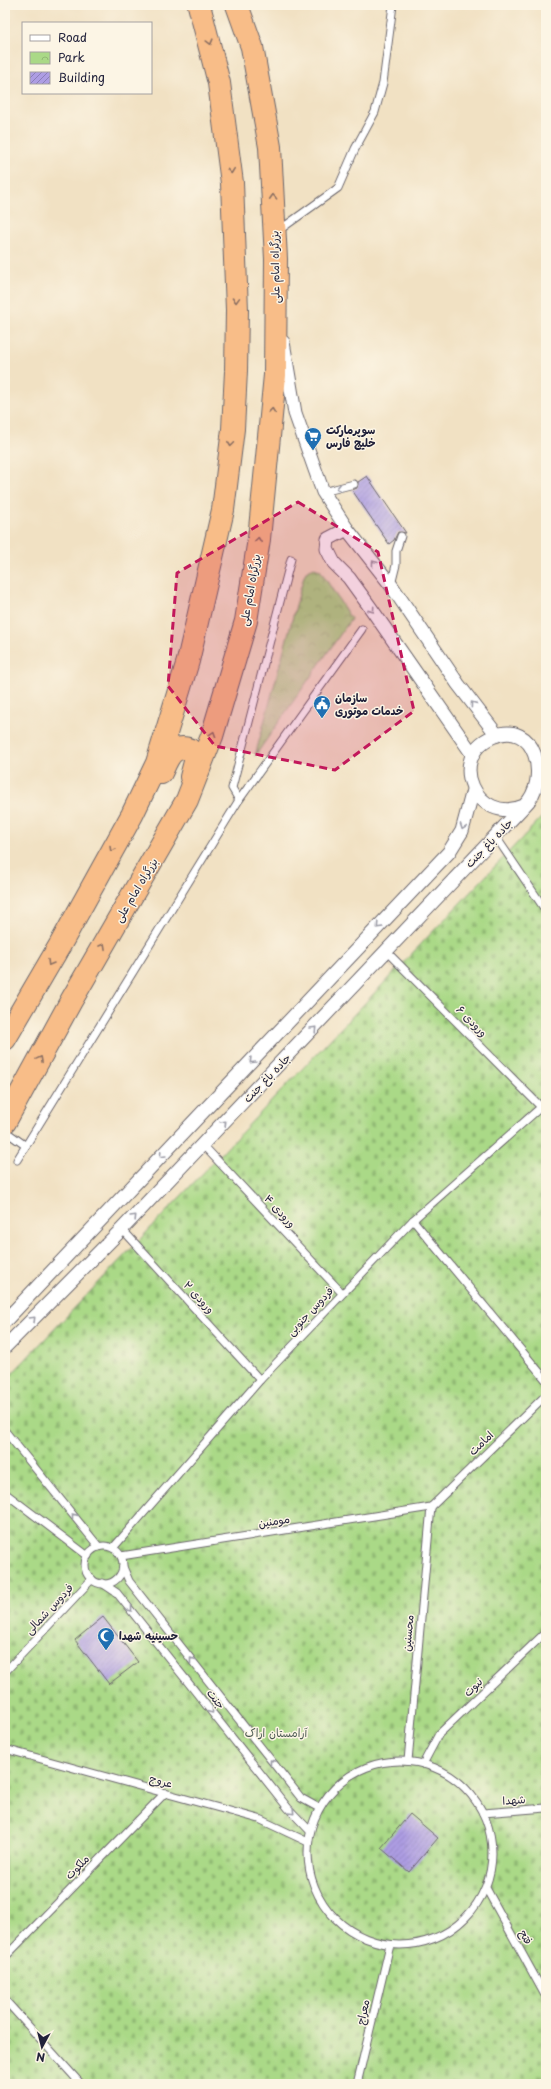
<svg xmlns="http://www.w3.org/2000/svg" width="551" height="2089" viewBox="0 0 551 2089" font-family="'Playpen Sans','Playpen Sans Arabic',sans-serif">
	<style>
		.cemetery { fill: url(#cemetery-stones); stroke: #667e61 }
		.park { fill: url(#park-crowns); stroke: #667e61 }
		.building { fill: url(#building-hatch) }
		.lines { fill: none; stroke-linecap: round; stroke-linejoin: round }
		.service-casing { stroke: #6a656b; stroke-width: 9 }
		.minor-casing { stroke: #6a656b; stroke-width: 15 }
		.trunk-casing { stroke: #6a656b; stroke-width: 24 }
		.service { stroke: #fff; stroke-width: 7 }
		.minor { stroke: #fff; stroke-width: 13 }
		.trunk { stroke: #f8bd88; stroke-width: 22 }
		.oneway { stroke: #8d7062 }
		.oneway2 { stroke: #9c9ca7 }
		.marked { fill: #c2185b; fill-opacity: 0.2; stroke: #c2185b; stroke-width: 3; stroke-dasharray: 8 5; stroke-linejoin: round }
		.labels { text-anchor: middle; stroke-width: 3; stroke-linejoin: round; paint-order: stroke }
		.street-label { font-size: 11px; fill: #22223b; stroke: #fcf5e5 }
		.poi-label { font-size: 11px; font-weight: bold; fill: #22223b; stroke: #fcf5e5; text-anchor: start }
		.park-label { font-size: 11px; fill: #4b5952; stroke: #fcf5e5 }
	</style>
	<defs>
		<pattern id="cemetery-stones" width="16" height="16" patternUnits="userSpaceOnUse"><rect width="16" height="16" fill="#aad987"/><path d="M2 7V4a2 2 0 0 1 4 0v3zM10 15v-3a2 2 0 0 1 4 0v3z" fill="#92ba75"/></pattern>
		<pattern id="park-crowns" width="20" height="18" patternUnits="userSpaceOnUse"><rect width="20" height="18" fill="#aad987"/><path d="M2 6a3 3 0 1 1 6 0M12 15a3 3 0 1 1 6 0" fill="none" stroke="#92ba75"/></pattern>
		<pattern id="building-hatch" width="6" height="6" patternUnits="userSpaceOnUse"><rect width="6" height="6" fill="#ad9de3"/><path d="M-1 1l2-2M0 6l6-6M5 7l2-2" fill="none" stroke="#8c80b9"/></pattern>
	</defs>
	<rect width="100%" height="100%" fill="#fcf5e5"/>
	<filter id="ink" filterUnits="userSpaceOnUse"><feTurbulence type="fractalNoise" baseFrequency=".025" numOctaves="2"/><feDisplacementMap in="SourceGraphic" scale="8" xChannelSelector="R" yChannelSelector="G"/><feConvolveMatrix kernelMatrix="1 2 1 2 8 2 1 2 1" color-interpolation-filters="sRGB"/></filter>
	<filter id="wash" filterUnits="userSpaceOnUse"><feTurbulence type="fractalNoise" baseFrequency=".012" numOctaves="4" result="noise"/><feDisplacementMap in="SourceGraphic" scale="16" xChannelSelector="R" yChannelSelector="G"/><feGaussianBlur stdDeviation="0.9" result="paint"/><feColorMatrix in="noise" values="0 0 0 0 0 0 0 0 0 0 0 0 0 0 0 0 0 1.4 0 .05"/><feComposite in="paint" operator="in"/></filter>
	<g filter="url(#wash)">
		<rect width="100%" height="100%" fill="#f1e1c3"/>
		<polygon class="cemetery" points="542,817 546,823 546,2084 5,2084 5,1381"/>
		<polygon class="park" points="314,568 320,570 351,619 255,756 304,576 306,572"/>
		<g id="blocks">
			<g class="building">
				<polygon points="367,476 406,533 398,532 394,540 389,544 352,490 357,488 358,482"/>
				<polygon points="103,1617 138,1662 109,1684 75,1640"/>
				<polygon points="410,1814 438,1838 409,1872 381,1848"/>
			</g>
		</g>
	</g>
	<g filter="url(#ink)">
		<use href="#blocks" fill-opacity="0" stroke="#6a656b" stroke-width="1"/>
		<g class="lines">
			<defs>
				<g id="service">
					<polyline points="278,231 338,188 355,149 375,112 383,83 393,5"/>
					<polyline points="323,492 354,484"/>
					<polyline points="391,585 396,565 396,551 401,536"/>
					<polyline points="239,800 232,788 291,559"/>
					<polyline points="496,837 546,911"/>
					<polyline points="5,1131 26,1146"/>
					<polyline points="203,1145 342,1293"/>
					<polyline points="17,1160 239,800 362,629"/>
					<polyline points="413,1220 546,1380"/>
					<polyline points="122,1229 260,1380"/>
					<polyline points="5,1431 99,1547"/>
					<polyline points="5,1493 88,1556"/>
					<polyline points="431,1507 546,1395"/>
					<circle cx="104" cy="1565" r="19"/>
					<polyline points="113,1548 260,1380 413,1220 541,1107 387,952"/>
					<polyline points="121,1556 431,1507"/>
					<polyline points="123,1567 129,1581 301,1798 319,1808"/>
					<polyline points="102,1583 117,1593 288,1808 310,1831"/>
					<polyline points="5,1672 92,1579"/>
					<polyline points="5,1749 259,1819 308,1842"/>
					<polyline points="408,1761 431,1507"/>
					<circle cx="400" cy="1853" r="92"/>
					<polyline points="423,1764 439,1734 546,1632"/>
					<polyline points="483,1813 546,1808"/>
					<polyline points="486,1888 546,1997"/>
					<polyline points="5,1957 165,1793"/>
					<polyline points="5,2000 81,2084"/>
					<polyline points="357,2084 390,1945"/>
				</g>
				<g id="minor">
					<polyline points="283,342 295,413 323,492 347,529 391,585 458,684 497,735"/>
					<polyline points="347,529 328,539 327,549 334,563 349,578 370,607 473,755"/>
					<polyline points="5,1321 449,852 462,831 473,790"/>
					<path d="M 5,1347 L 122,1229 L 524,806 C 551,781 536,717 492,737 C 446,757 476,826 524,806"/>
				</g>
				<g id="trunk">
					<path d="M 161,773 C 164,767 167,758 172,753 C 180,745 192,747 196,758 L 191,777"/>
					<polyline points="5,1039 60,945 132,815 157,763 188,661 223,510 233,429 236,371 237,310 232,183 219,83 199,5"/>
					<polyline points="5,1122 71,1001 187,800 212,736 246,621 259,539 275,375 276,259 270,147 252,47 237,5"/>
				</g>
			</defs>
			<use href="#service" class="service-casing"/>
			<use href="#minor" class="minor-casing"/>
			<use href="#trunk" class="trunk-casing"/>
			<use href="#service" class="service"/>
			<use href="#minor" class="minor"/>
			<use href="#trunk" class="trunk"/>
		</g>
		<defs><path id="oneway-chevron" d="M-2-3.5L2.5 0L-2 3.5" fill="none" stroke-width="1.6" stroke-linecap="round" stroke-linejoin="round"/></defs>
		<g class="oneway">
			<use href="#oneway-chevron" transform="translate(210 42) rotate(75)"/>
			<use href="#oneway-chevron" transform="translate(231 171) rotate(84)"/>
			<use href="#oneway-chevron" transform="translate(273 197) rotate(-93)"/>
			<use href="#oneway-chevron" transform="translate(236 300) rotate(88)"/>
			<use href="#oneway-chevron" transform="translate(272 411) rotate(-84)"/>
			<use href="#oneway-chevron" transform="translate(231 444) rotate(97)"/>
			<use href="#oneway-chevron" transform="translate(258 540) rotate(-83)"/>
			<use href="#oneway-chevron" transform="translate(213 734) rotate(-72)"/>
			<use href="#oneway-chevron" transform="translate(112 849) rotate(119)"/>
			<use href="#oneway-chevron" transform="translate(103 946) rotate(-61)"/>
			<use href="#oneway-chevron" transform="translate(50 963) rotate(121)"/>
			<use href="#oneway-chevron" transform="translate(40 1059) rotate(-62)"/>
		</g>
		<g class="oneway2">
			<use href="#oneway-chevron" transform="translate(339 488) rotate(167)"/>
			<use href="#oneway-chevron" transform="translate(374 563) rotate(-128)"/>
			<use href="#oneway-chevron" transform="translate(372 610) rotate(55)"/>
			<use href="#oneway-chevron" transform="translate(473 704) rotate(-127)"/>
			<use href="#oneway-chevron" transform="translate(463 827) rotate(110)"/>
			<use href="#oneway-chevron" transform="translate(379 926) rotate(133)"/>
			<use href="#oneway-chevron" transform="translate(314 1029) rotate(-47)"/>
			<use href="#oneway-chevron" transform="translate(252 1061) rotate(134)"/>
			<use href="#oneway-chevron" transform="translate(224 1123) rotate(-46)"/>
			<use href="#oneway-chevron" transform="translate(162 1155) rotate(134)"/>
			<use href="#oneway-chevron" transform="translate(134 1217) rotate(-46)"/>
			<use href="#oneway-chevron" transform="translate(33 1319) rotate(-45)"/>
			<use href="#oneway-chevron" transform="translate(74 1516) rotate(-129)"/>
			<use href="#oneway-chevron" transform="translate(130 1609) rotate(52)"/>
			<use href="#oneway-chevron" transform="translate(192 1660) rotate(-128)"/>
			<use href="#oneway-chevron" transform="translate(211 1711) rotate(52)"/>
			<use href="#oneway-chevron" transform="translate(272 1762) rotate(-128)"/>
			<use href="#oneway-chevron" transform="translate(292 1812) rotate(46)"/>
		</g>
	</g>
	<path class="marked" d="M 298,502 L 378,552 L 414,711 L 335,770 L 215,746 L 168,686 L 177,573 Z"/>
	<defs>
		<symbol id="supermarket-pin" viewBox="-11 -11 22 30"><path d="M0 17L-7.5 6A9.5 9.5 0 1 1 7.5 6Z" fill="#1f6fb2" stroke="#fcf5e5"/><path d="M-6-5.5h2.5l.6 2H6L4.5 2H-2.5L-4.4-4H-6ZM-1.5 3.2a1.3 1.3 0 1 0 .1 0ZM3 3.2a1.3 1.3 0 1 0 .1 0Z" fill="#fff"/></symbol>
		<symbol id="civic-pin" viewBox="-11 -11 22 30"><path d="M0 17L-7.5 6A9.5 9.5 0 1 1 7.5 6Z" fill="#1f6fb2" stroke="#fcf5e5"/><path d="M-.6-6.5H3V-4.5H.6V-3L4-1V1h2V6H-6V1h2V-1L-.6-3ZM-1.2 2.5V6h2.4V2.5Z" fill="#fff"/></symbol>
		<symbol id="mosque-pin" viewBox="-11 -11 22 30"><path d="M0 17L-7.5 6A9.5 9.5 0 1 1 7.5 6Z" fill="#1f6fb2" stroke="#fcf5e5"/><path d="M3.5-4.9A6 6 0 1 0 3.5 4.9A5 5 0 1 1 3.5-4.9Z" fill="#fff"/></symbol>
	</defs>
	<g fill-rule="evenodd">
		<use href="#supermarket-pin" x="303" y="426" width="20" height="27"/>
		<use href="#civic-pin" x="312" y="694" width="20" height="27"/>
		<use href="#mosque-pin" x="96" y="1626" width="20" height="27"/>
	</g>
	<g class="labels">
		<g class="street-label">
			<text transform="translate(275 267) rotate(-91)" y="4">بزرگراه امام علی</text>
			<text transform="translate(250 590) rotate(-80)" y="4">بزرگراه امام علی</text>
			<text transform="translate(489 843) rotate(-46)" y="4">جاده باغ جنت</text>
			<text transform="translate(136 890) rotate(-59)" y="4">بزرگراه امام علی</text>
			<text transform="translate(472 1021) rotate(45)" y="4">ورودی ۶</text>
			<text transform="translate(267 1078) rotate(-46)" y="4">جاده باغ جنت</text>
			<text transform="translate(280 1211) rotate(47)" y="4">ورودی ۴</text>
			<text transform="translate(199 1297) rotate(47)" y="4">ورودی ۲</text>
			<text transform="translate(310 1311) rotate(-47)" y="4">فردوس جنوبی</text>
			<text transform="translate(481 1443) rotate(-44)" y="4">امامت</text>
			<text transform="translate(274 1521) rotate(-9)" y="4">مومنین</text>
			<text transform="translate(49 1609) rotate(-47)" y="4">فردوس شمالی</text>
			<text transform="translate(408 1633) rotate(-85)" y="4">محسنین</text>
			<text transform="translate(473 1687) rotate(-44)" y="4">نبوت</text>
			<text transform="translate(216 1699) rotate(52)" y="4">جنت</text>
			<text transform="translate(161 1781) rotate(15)" y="4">عروج</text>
			<text transform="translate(514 1800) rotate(-4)" y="4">شهدا</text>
			<text transform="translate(77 1867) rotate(-46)" y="4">ملکوت</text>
			<text transform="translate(526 1937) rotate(61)" y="4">فتح</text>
			<text transform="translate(363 2012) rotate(-77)" y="4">معراج</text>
		</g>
		<g class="poi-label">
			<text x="326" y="434">سوپرمارکت<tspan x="326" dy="13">خلیج فارس</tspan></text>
			<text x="335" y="702">سازمان<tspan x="335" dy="13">خدمات موتوری</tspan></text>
			<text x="119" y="1640">حسینیه شهدا</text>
		</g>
		<g class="park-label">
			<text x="276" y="1737">آرامستان اراک</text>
		</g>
	</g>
	<rect width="551" height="2089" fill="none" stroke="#fcf5e5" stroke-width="20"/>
	<rect x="22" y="22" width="130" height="72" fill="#fcf5e5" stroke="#a5a1a1"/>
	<rect x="30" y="35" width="20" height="6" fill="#ffffff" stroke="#a5a1a1"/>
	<text x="58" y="42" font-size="12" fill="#22223b">Road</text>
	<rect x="30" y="52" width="20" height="12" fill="url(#park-crowns)" stroke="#a5a1a1"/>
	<text x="58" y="62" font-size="12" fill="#22223b">Park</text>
	<rect x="30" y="72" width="20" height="12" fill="url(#building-hatch)" stroke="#a5a1a1"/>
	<text x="58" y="82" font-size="12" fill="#22223b">Building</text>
	<g transform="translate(42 2047) rotate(187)" stroke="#fcf5e5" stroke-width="3" paint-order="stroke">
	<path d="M0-3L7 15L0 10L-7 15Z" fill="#22223b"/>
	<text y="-6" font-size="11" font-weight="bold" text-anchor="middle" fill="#22223b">N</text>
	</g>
</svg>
